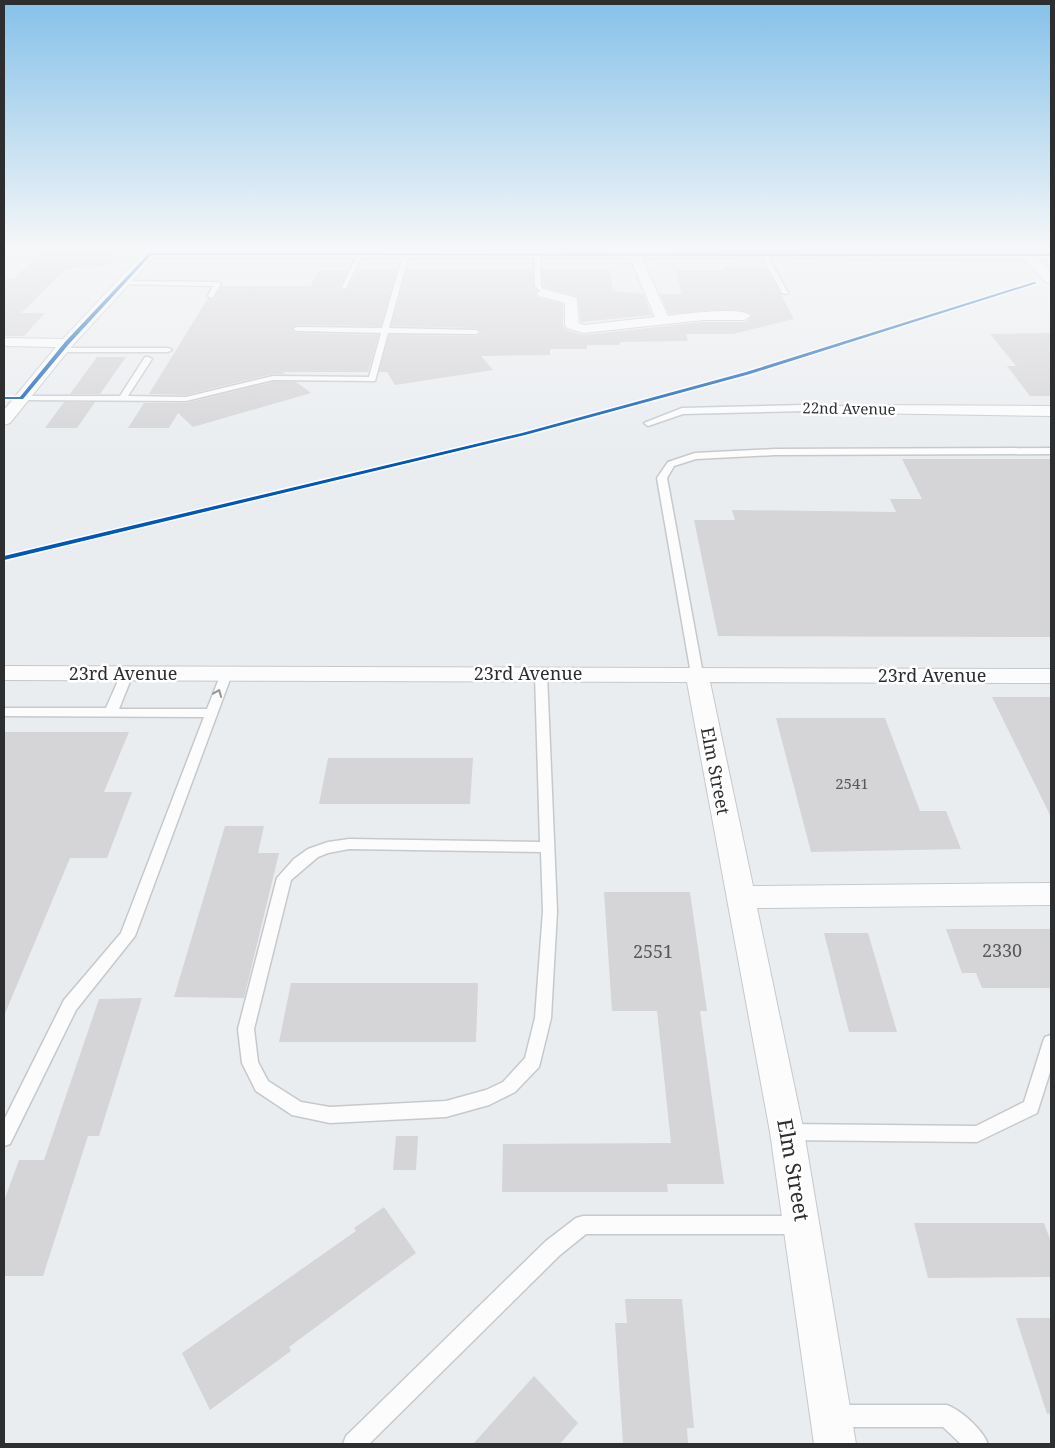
<svg xmlns="http://www.w3.org/2000/svg" width="1055" height="1448" viewBox="0 0 1055 1448" font-family="'Noto Serif',serif">
	<style>
		.building { fill: #d5d4d6 }
		.lines { fill: none; stroke-linecap: round; stroke-linejoin: round }
		.lane-casing { stroke: #c6c9cb; stroke-width: 3 }
		.street-casing { stroke: #c6c9cb; stroke-width: 2 }
		.lane { fill: #fcfcfd; fill-rule: evenodd }
		.street { fill: #fcfcfd; fill-rule: evenodd }
		.cycleway-casing { stroke: #fff; stroke-width: 3 }
		.cycleway { fill: #0057b8; fill-rule: evenodd }
		.oneway { stroke: #949596 }
		.labels { text-anchor: middle; stroke-width: 5; stroke-linejoin: round; paint-order: stroke }
		.far-street-label { font-size: 15px; fill: #2d2e30; stroke: #fff }
		.number-label { font-size: 15px; fill: #57585a }
		.street-label { font-size: 18px; fill: #2d2e30; stroke: #fff }
		.near-number-label { font-size: 18px; fill: #57585a }
		.near-street-label { font-size: 21px; fill: #2d2e30; stroke: #fff }
	</style>
	<rect width="100%" height="100%" fill="#eaedf0"/>
	<g class="building">
		<polygon points="45,249 111,249 112,265 66,269 21,313 45,313 24,336 4,336 4,279 13,279"/>
		<polygon points="724,267 766,267 794,319 733,334 686,334 688,341 620,342 620,345 587,345 587,349 550,349 550,355 481,356 493,370 395,385 387,372 379,372 389,335 476,336 482,333 476,328 391,326 407,269 533,269 533,286 537,291 535,293 537,297 563,304 563,326 566,330 583,335 704,322 745,322 753,315 737,310 669,314 660,294 682,294 675,270 725,270"/>
		<polygon points="368,269 397,269 381,326 297,325 291,330 297,333 379,335 368,372 282,372 286,374 273,374 186,395 149,394 208,298 214,299 222,286 311,286 318,271 347,271 339,288 341,291 348,289 357,271"/>
		<polygon points="542,269 609,269 613,291 643,294 652,315 581,322 578,297 544,287"/>
		<polygon points="1051,333 1051,396 1030,396 1007,366 1016,366 990,334"/>
		<polygon points="97,357 126,357 100,394 70,394"/>
		<polygon points="273,382 296,382 311,393 193,427 178,413 169,428 128,428 144,403 186,403"/>
		<polygon points="64,402 95,402 77,428 45,428"/>
		<polygon points="902,459 1051,459 1051,637 718,636 694,520 735,520 732,510 896,512 890,499 922,499"/>
		<polygon points="992,697 1051,697 1051,817"/>
		<polygon points="776,718 885,718 920,811 946,811 961,849 811,852"/>
		<polygon points="4,732 129,732 104,792 132,792 107,858 70,858 4,1016"/>
		<polygon points="328,758 473,758 470,804 319,804"/>
		<polygon points="225,826 264,826 258,853 279,853 244,998 174,997"/>
		<polygon points="604,892 690,892 707,1011 700,1011 724,1184 667,1184 668,1192 502,1192 503,1144 671,1143 657,1011 612,1011"/>
		<polygon points="946,929 1051,929 1051,988 982,988 976,973 962,973"/>
		<polygon points="824,933 868,933 897,1032 849,1032"/>
		<polygon points="291,983 478,983 476,1042 279,1042"/>
		<polygon points="142,998 99,1136 88,1136 43,1276 4,1276 4,1201 19,1160 44,1160 99,999"/>
		<polygon points="396,1136 418,1136 416,1170 393,1170"/>
		<polygon points="384,1207 416,1253 289,1347 291,1351 210,1410 182,1353 356,1231 354,1228"/>
		<polygon points="914,1223 1044,1223 1051,1242 1051,1277 928,1278"/>
		<polygon points="625,1299 682,1299 694,1428 687,1428 688,1444 623,1444 615,1323 627,1323"/>
		<polygon points="1016,1318 1051,1318 1051,1413 1047,1414"/>
		<polygon points="534,1376 578,1423 560,1444 473,1444"/>
	</g>
	<g class="lines">
		<defs>
			<g id="lane">
				<polygon points="406,252 409,254 389,328 476,330 480,332 476,334 388,333 375,381 273,380 186,401 21,400 17,398 21,396 120,396 145,357 148,357 152,359 128,396 186,397 273,376 369,377 381,333 297,331 293,329 297,327 382,328 403,254"/>
				<polygon points="537,252 540,254 541,286 547,293 544,295 535,286 534,254"/>
				<polygon points="358,253 363,254 346,288 341,289"/>
				<polygon points="764,253 767,255 788,293 787,294 782,293 761,255"/>
				<polygon points="123,281 218,282 221,284 213,297 211,298 208,296 213,286 121,284 121,282"/>
				<polygon points="58,348 168,348 172,350 168,352 61,352 57,350"/>
				<polygon points="805,405 867,407 871,410 867,413 805,411 683,414 648,426 644,423 682,408"/>
				<polygon points="1051,448 1051,454 775,455 696,459 674,466 667,478 703,674 697,678 691,674 657,478 668,462 695,453 775,449"/>
				<polygon points="127,670 133,674 119,709 207,709 222,671 230,671 232,674 135,936 76,1010 10,1144 4,1146 4,1120 64,1000 121,933 204,717 4,716 4,708 106,708 121,674"/>
				<path d="M 541,670 L 547,674 L 557,911 L 551,1018 L 539,1067 L 515,1092 L 489,1105 L 446,1117 L 330,1123 L 292,1115 L 256,1091 L 242,1063 L 238,1029 L 277,878 L 294,859 L 308,849 L 328,842 L 349,839 L 540,842 L 535,674 ZM 349,849 L 541,852 L 543,911 L 535,1018 L 525,1058 L 503,1082 L 486,1090 L 446,1101 L 330,1107 L 301,1102 L 268,1081 L 258,1062 L 254,1029 L 291,880 L 318,857 L 328,853 Z"/>
				<polygon points="1051,1035 1051,1069 1037,1113 977,1142 787,1140 781,1138 778,1132 781,1126 787,1124 976,1126 1024,1102 1043,1042 1045,1037"/>
				<polygon points="583,1216 799,1216 806,1218 808,1225 806,1232 799,1234 586,1234 560,1255 369,1444 343,1444 346,1436 546,1241 576,1218"/>
				<path d="M 836,1405 L 947,1405 C 962,1411 982,1429 988,1444 L 961,1444 L 943,1427 L 836,1427 L 828,1424 L 825,1416 L 828,1408 Z"/>
			</g>
			<g id="street">
				<path d="M 147,249 L 1018,251 L 1016,249 L 1029,249 L 1031,251 L 1051,251 L 1051,259 L 1038,259 L 1051,272 L 1051,283 L 1046,282 L 1024,259 L 642,258 L 668,316 C 683,314 742,306 751,316 L 744,320 L 704,320 L 583,333 L 567,328 L 565,325 L 565,303 L 539,296 L 537,293 L 544,289 L 577,298 L 579,323 L 584,325 L 655,317 L 630,258 L 153,258 L 72,346 L 10,423 L 4,425 L 4,410 L 56,347 L 4,346 L 4,338 L 63,339 Z"/>
				<polygon points="867,405 1051,406 1051,416 861,413 859,410"/>
				<polygon points="4,666 1051,669 1051,683 710,682 753,886 1051,883 1051,905 757,908 804,1132 856,1444 814,1444 770,1132 687,682 4,680"/>
			</g>
		</defs>
		<use href="#lane" class="lane-casing"/>
		<use href="#street" class="street-casing"/>
		<use href="#lane" class="lane"/>
		<use href="#street" class="street"/>
		<defs>
			<g id="cycleway">
				<polygon points="149,253 1051,254 1051,256 151,255 69,344 23,399 4,399 4,397 20,397 65,342"/>
				<polygon points="1034,282 1037,283 750,374 525,435 4,560 4,556 522,433 746,372"/>
			</g>
		</defs>
		<use href="#cycleway" class="cycleway-casing"/>
		<use href="#cycleway" class="cycleway"/>
	</g>
	<defs><path id="oneway-chevron" d="M-2-3.5L2.5 0L-2 3.5" fill="none" stroke-width="1.6" stroke-linecap="round" stroke-linejoin="round" transform="scale(1.25)"/></defs>
	<use class="oneway" href="#oneway-chevron" transform="translate(218 693) rotate(-68)"/>
	<linearGradient id="sky" x2="0" y2="1"><stop stop-color="#85c1e9"/><stop offset="0.55" stop-color="#f6f7f8"/><stop offset="1" stop-color="#f6f7f8" stop-opacity="0"/></linearGradient>
	<rect width="1055" height="452" fill="url(#sky)"/>
	<g class="labels">
		<g class="far-street-label">
			<text transform="translate(849 409) rotate(1)" y="5">22nd Avenue</text>
		</g>
		<g class="number-label">
			<text x="852" y="789">2541</text>
		</g>
		<g class="street-label">
			<text x="123" y="680">23rd Avenue</text>
			<text x="528" y="680">23rd Avenue</text>
			<text x="932" y="682">23rd Avenue</text>
			<text transform="translate(715 771) rotate(79)" y="6">Elm Street</text>
		</g>
		<g class="near-number-label">
			<text x="1002" y="957">2330</text>
			<text x="653" y="958">2551</text>
		</g>
		<g class="near-street-label">
			<text transform="translate(793 1170) rotate(80)" y="7">Elm Street</text>
		</g>
	</g>
	<rect width="1055" height="1448" fill="none" stroke="#2d2e30" stroke-width="10"/>
</svg>
